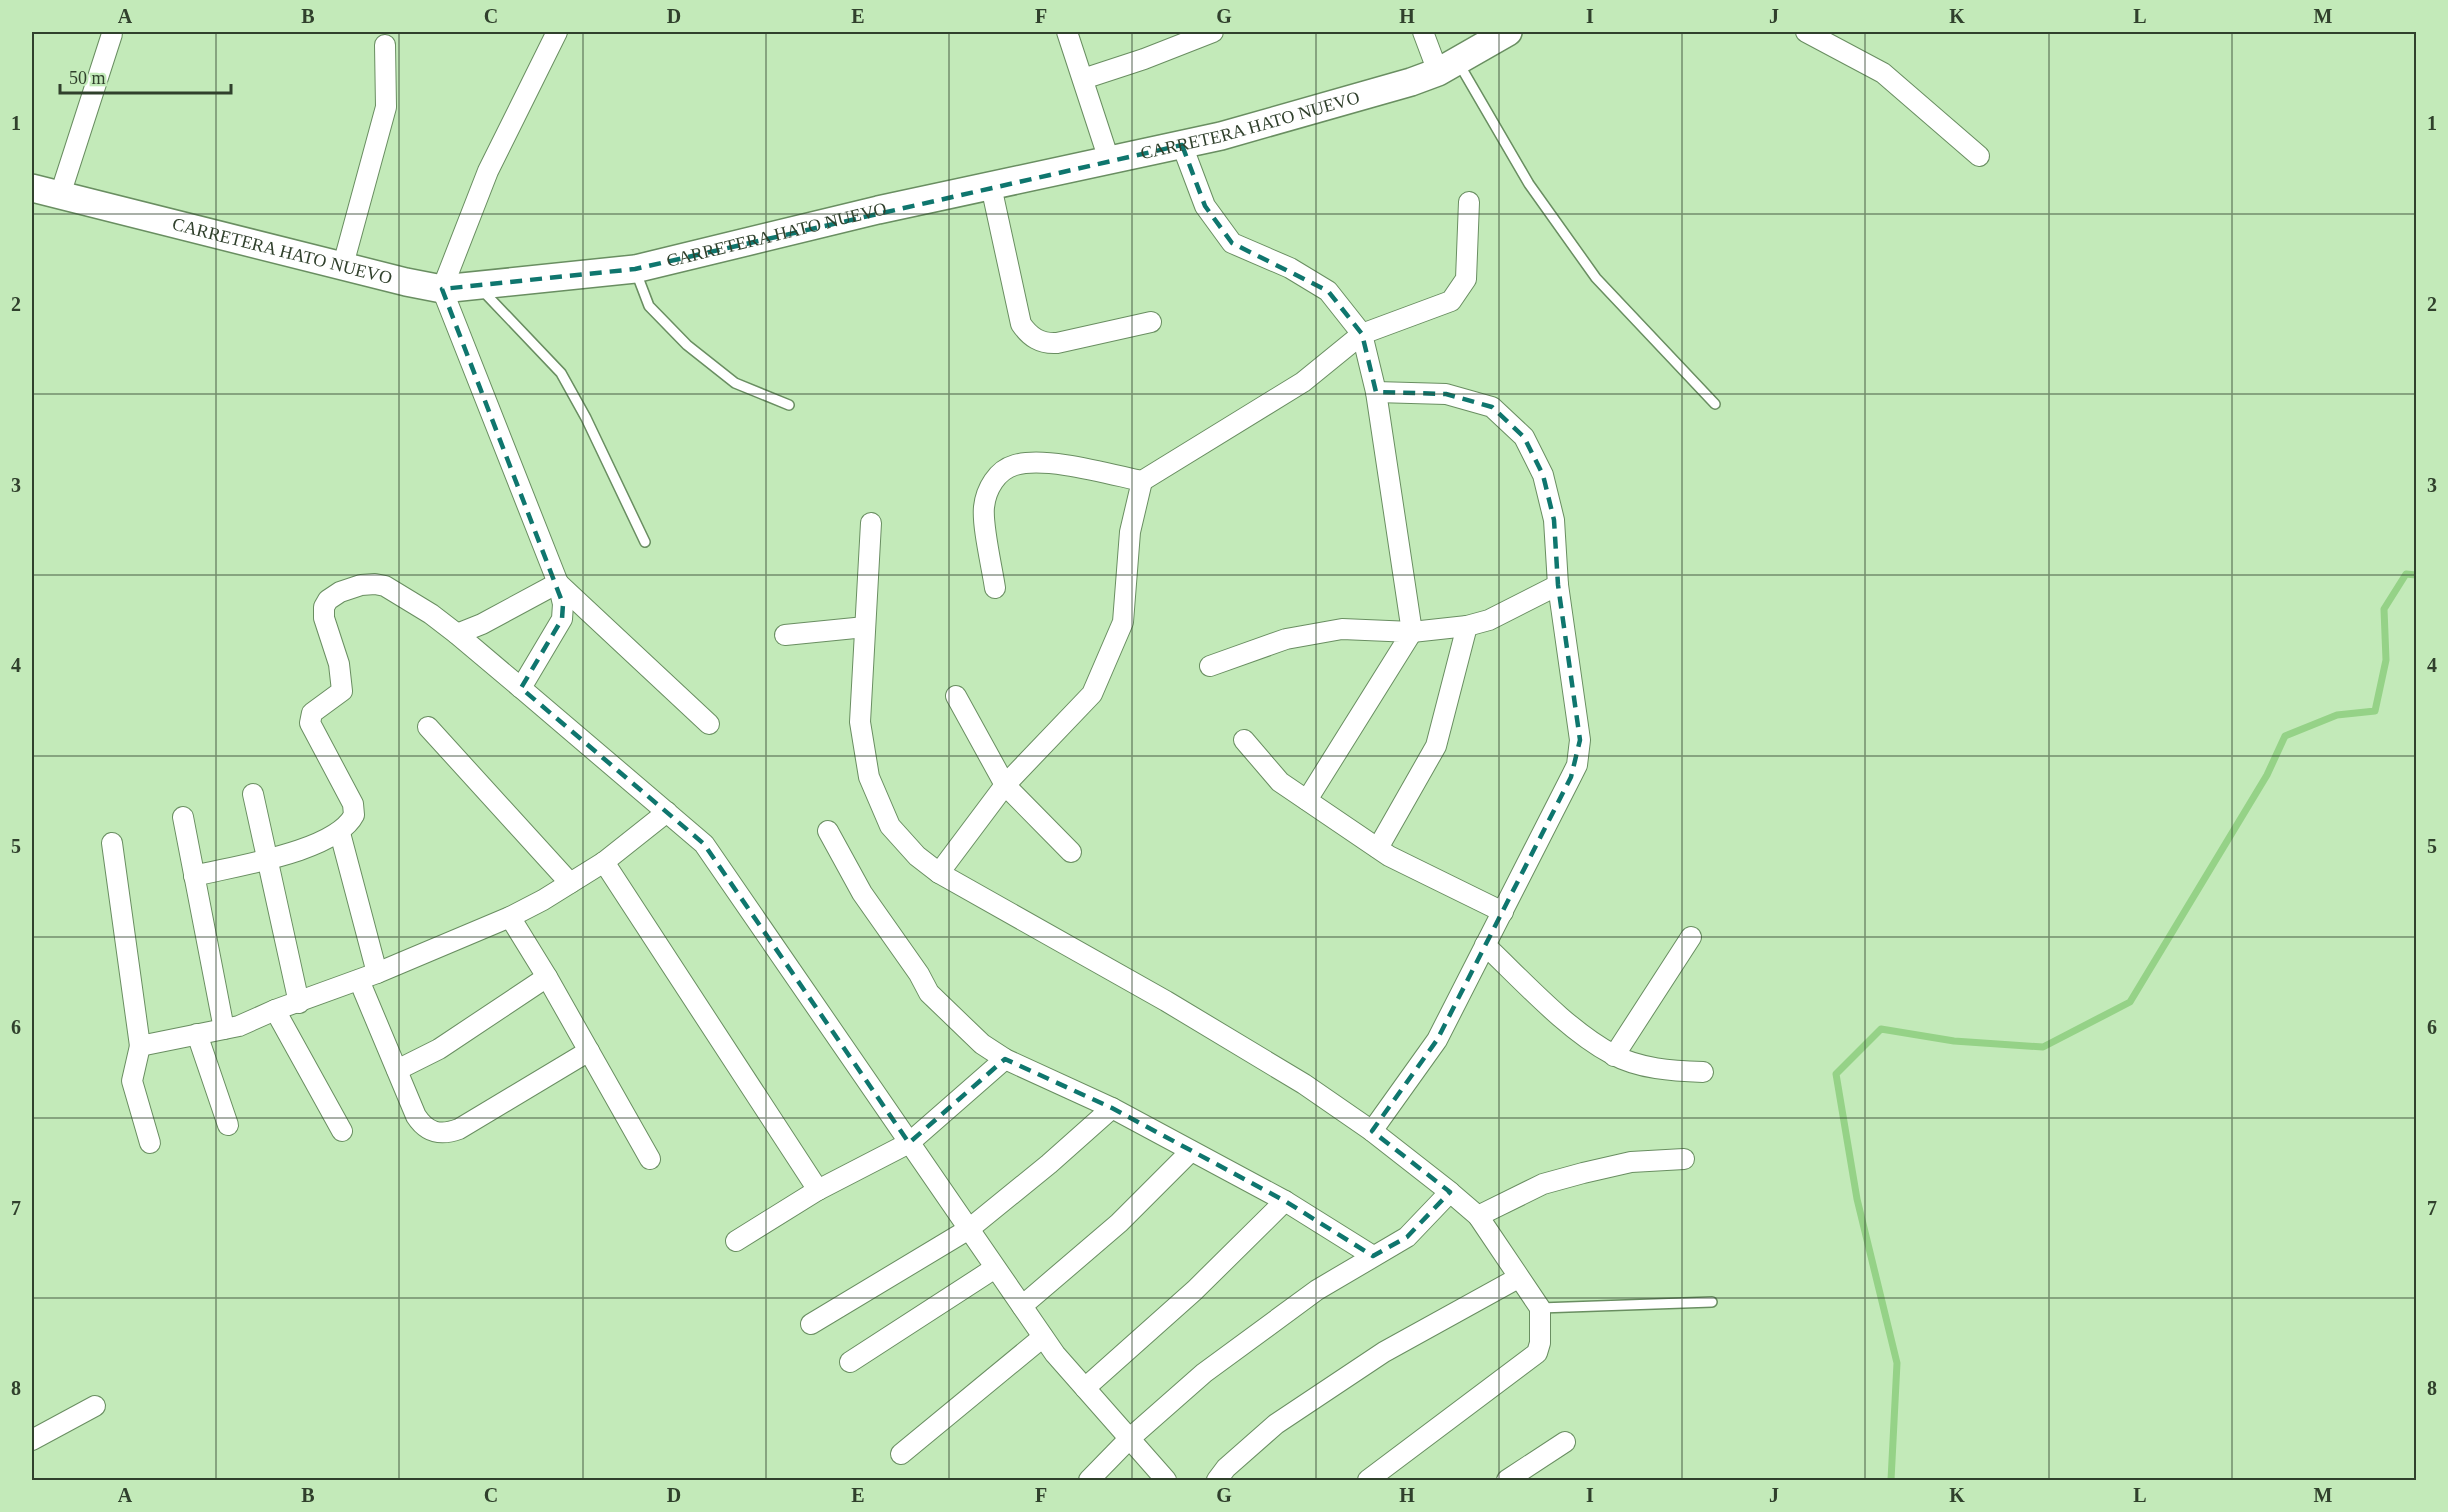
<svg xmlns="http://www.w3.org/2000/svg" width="2448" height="1512" viewBox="0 0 2448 1512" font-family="Georgia,serif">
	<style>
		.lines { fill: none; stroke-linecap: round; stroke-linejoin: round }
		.stream { stroke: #95d287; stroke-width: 7 }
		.service-casing { stroke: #698e61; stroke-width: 12 }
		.minor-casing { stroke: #698e61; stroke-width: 22 }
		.secondary-casing { stroke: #698e61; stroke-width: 30 }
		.service { stroke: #fff; stroke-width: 9 }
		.minor { stroke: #fff; stroke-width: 20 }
		.secondary { stroke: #fff; stroke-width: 27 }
		.marked { fill: none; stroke: #0f766e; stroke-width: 4.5; stroke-dasharray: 12 8; stroke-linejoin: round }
		.grid { fill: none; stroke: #30402c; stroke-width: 1.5; stroke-opacity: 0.55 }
		.labels { text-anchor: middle; stroke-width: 4.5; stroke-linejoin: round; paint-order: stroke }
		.street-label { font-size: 18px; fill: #30402c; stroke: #c3eab9 }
		.neatline { fill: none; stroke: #30402c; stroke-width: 2 }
		.grid-label { font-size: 20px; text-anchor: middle; font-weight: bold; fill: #30402c }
	</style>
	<rect width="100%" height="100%" fill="#c3eab9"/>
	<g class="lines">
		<polyline class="stream" points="1891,1480 1897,1363 1857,1199 1836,1074 1881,1029 1954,1041 2043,1047 2130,1002 2267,775 2285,736 2337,715 2375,711 2386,660 2384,609 2406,574 2416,575"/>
		<defs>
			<g id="service">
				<polyline points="1458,62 1529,184 1596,278 1715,404"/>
				<polyline points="636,272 649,306 687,345 735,383 789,405"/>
				<polyline points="482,290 561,373 586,418 645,542"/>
				<polyline points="1540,1308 1712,1302"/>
			</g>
			<g id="minor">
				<polyline points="557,32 488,171 442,289 558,583 563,604 562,619 521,688 704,844 1055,1354 1166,1480"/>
				<polyline points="1067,32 1109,160"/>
				<polyline points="1423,32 1438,72"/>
				<polyline points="1806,32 1883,73 1979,156"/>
				<polyline points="1083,79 1144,59 1213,32"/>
				<polyline points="1182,145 1205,206 1232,243 1290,268 1328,291 1362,334 1376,392 1412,632 1467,626 1489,620 1558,585"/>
				<path d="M 991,186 L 1021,324 C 1030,337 1040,344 1057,343 L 1151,322"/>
				<polyline points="60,195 112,34"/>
				<polyline points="343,265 386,107 385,45"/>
				<polyline points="871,523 860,722 869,777 890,826 917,856 939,873 1166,1001 1304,1084 1372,1131 1450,1192 1478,1216 1540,1308 1540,1343 1537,1353 1368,1480"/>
				<path d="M 995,588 C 992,567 982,526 984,507 C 986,489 997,470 1015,465 C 1046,456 1109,474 1142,481 L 1303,382 L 1362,334 L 1451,301 L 1466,279 L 1469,202"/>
				<polyline points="457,634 482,624 558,583 709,724"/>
				<polyline points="785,635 865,627"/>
				<polyline points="1210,666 1286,639 1342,629 1412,632 1307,800"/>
				<polyline points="956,696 1005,785 1071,852"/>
				<polyline points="428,727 570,883"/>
				<polyline points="1244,740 1280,782 1389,856 1503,912"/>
				<polyline points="253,794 299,1003"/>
				<polyline points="183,817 224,1029"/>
				<polyline points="828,831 862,893 919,974 929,993 982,1044 1005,1059 1112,1108 1285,1201 1373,1256"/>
				<polyline points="340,833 377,973"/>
				<polyline points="112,843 140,1046 239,1026 275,1010 377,973 510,917 543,900 604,862 667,812"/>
				<polyline points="1378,848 1436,746 1467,626"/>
				<polyline points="604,862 818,1190"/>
				<polyline points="939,873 1005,785 1092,694 1123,622 1130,532 1142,481"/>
				<path d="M 194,876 C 234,866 335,852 354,815 L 353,804 L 310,723 L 312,713 L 342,691 L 339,664 L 324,618 L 324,607 L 328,600 L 340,592 L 361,585 L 375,584 L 385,586 L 431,614 L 457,634 L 521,688"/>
				<polyline points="510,917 547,977 650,1159"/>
				<path d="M 1485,945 C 1523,981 1567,1030 1612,1054 C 1639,1069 1673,1071 1703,1072"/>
				<path d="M 359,980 L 416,1116 C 427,1133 440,1136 459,1129 L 589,1051"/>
				<polyline points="275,1010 342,1131"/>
				<polyline points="197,1034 228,1125"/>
				<polyline points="140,1046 132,1081 150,1143"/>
				<polyline points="1614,1056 1691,937"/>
				<polyline points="397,1070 439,1049 547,977"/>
				<polyline points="1372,1131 1437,1040 1571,777 1577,765 1580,740 1558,585 1554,520 1543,475 1524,437 1492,407 1446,394 1376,392"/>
				<polyline points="1478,1216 1543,1184 1583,1173 1631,1162 1684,1159"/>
				<polyline points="736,1241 818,1190 909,1143 1005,1059"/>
				<polyline points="1022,1306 1119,1223 1191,1151"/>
				<polyline points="811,1324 969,1229 1049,1164 1112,1108"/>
				<polyline points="850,1362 995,1268"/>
				<polyline points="1085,1388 1195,1290 1285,1201"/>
				<polyline points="32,1440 95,1406"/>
				<polyline points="901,1454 1043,1337"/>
				<polyline points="1089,1480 1129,1439 1204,1373 1317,1290 1407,1237 1450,1192"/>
				<polyline points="1217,1480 1226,1468 1276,1424 1384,1352 1518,1278"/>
				<polyline points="1507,1480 1565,1442"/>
			</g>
			<g id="secondary">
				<path id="s1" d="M 32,188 L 406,282 L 442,289 L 635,269 L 878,210 L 1221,136 L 1411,82 L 1438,72 L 1508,32"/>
			</g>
		</defs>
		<use href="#service" class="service-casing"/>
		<use href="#minor" class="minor-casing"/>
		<use href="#secondary" class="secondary-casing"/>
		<use href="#service" class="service"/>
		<use href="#minor" class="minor"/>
		<use href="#secondary" class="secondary"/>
	</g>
	<path class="marked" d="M 1182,145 L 1205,206 L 1232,243 L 1328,291 L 1362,334 L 1376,392 L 1446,394 L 1492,407 L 1524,437 L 1543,475 L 1554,520 L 1558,585 L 1580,740 L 1571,777 L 1437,1040 L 1372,1131 L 1450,1192 L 1407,1237 L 1373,1256 L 1285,1201 L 1112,1108 L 1005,1059 L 909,1143 L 704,844 L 521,688 L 562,619 L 563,604 L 442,289 L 635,269 Z"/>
	<path class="grid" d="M 216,32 L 216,1480M 399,32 L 399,1480M 583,32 L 583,1480M 766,32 L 766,1480M 949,32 L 949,1480M 1132,32 L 1132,1480M 1316,32 L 1316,1480M 1499,32 L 1499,1480M 1682,32 L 1682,1480M 1865,32 L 1865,1480M 2049,32 L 2049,1480M 2232,32 L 2232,1480M 32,214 L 2416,214M 32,394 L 2416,394M 32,575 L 2416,575M 32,756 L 2416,756M 32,937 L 2416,937M 32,1118 L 2416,1118M 32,1298 L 2416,1298"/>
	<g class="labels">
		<g class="street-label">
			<text dy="6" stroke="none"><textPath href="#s1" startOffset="1248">CARRETERA HATO NUEVO</textPath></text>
			<text dy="6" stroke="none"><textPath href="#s1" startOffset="762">CARRETERA HATO NUEVO</textPath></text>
			<text dy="6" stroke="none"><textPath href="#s1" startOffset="258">CARRETERA HATO NUEVO</textPath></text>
		</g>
	</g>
	<rect width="2448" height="1512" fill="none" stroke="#c3eab9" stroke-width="66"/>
	<path d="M60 84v9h171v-9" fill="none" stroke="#30402c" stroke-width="3"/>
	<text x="69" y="84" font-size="18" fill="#30402c" stroke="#c3eab9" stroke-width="4.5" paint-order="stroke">50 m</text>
	<rect x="33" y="33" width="2382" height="1446" class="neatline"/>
	<g class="grid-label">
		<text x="125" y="23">A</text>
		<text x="308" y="23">B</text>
		<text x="491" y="23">C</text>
		<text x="674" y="23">D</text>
		<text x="858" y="23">E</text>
		<text x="1041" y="23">F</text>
		<text x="1224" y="23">G</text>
		<text x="1407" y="23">H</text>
		<text x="1590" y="23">I</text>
		<text x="1774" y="23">J</text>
		<text x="1957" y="23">K</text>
		<text x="2140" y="23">L</text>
		<text x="2323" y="23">M</text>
		<text x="16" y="130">1</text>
		<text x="2432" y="130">1</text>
		<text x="16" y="311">2</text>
		<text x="2432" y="311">2</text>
		<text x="16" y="492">3</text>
		<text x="2432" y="492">3</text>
		<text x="16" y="672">4</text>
		<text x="2432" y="672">4</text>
		<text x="16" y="853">5</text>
		<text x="2432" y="853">5</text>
		<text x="16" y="1034">6</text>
		<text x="2432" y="1034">6</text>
		<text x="16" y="1215">7</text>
		<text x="2432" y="1215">7</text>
		<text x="16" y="1395">8</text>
		<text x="2432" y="1395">8</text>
		<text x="125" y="1502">A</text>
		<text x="308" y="1502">B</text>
		<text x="491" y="1502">C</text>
		<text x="674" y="1502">D</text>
		<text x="858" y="1502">E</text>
		<text x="1041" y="1502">F</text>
		<text x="1224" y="1502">G</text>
		<text x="1407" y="1502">H</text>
		<text x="1590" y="1502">I</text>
		<text x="1774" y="1502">J</text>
		<text x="1957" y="1502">K</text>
		<text x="2140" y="1502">L</text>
		<text x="2323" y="1502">M</text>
	</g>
</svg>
